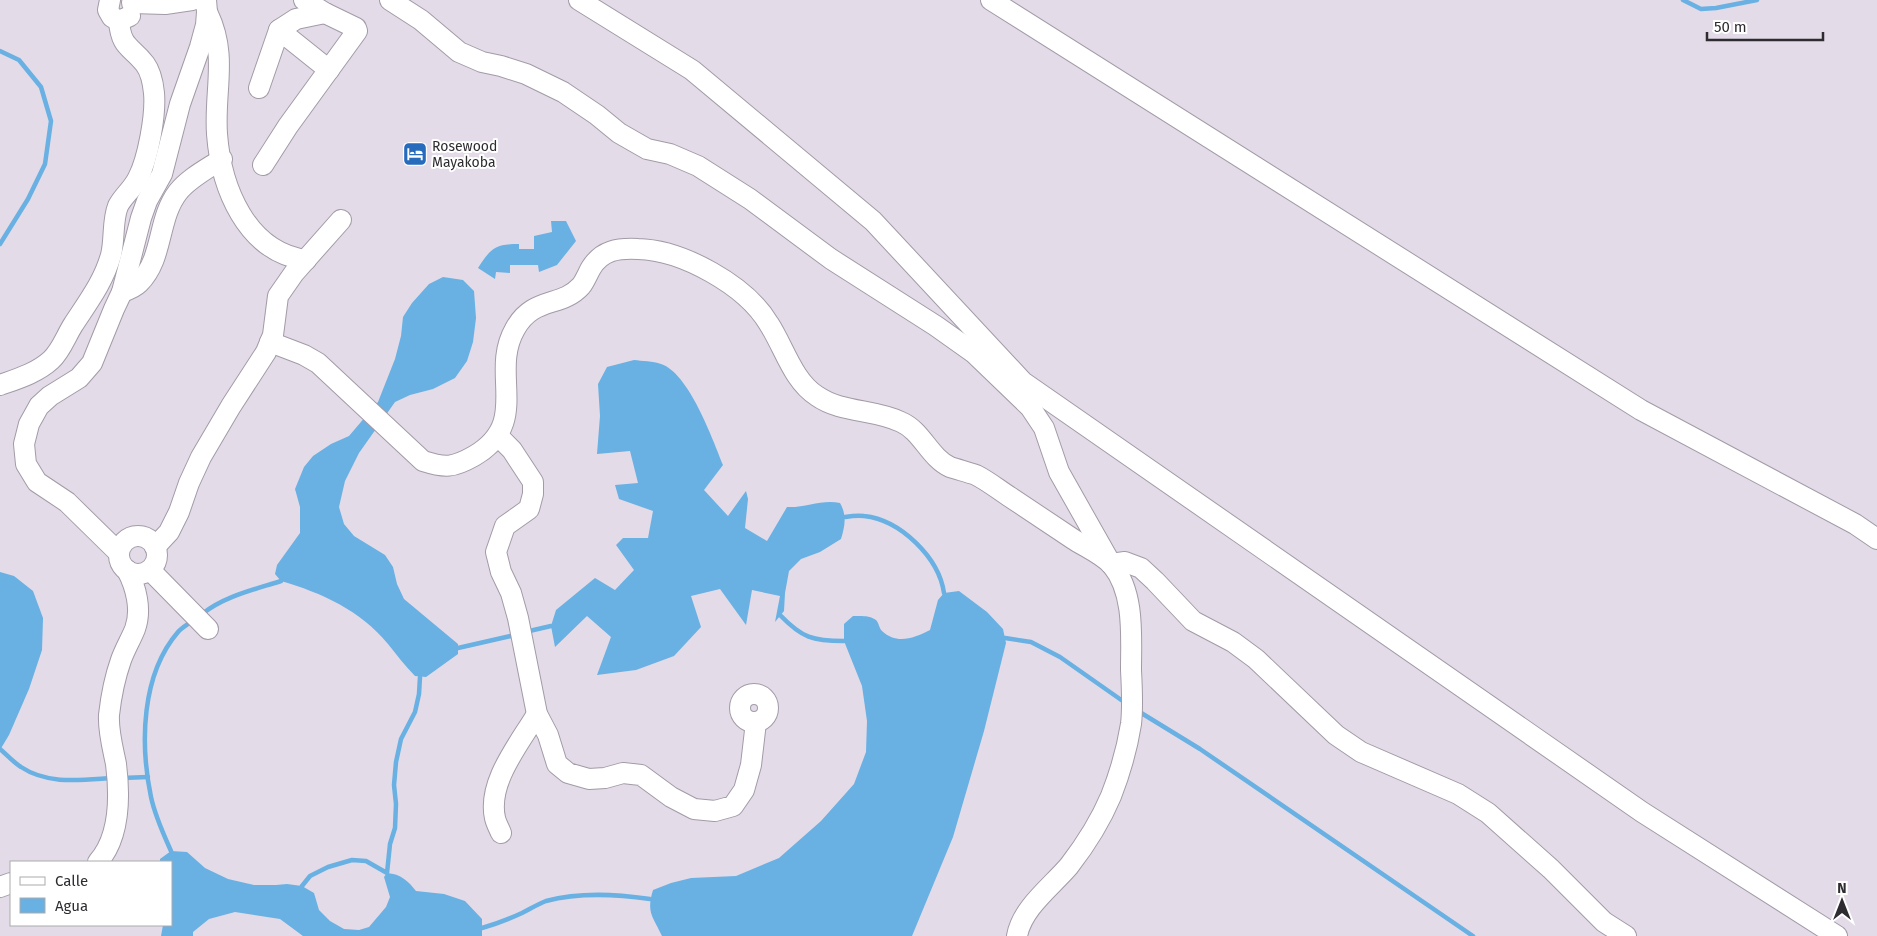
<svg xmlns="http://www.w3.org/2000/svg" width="1877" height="936" viewBox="0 0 1877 936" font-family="'Fira Sans',sans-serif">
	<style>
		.water { fill: #69b0e3 }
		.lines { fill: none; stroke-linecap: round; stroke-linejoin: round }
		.stream { stroke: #69b0e3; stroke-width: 4.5 }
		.minor-casing { stroke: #a29ba7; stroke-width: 22 }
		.minor { stroke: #fff; stroke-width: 20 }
		.labels { text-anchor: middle; stroke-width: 4; stroke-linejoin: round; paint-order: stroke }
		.poi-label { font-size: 14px; fill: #2f2c31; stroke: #fff; text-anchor: start }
	</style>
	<rect width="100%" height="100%" fill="#e3dbe8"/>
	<g class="water">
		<path d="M 551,221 L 566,221 L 576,241 L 557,265 L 539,272 L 538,265 L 510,265 L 510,273 L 496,272 L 495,279 L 478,268 C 491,248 495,244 519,244 L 519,249 L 534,249 L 534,236 L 552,232 Z"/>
		<path d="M 443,277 L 463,280 L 474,291 L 476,318 L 473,342 L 467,361 L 455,378 L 433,389 L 410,395 L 395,402 L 359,453 L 345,481 L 339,507 L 344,524 L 354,536 L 385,555 L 393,567 L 397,584 L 404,599 L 458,644 L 458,654 L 426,677 L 415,676 C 405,666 397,655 388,644 C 360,610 322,593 281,581 L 275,574 L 277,565 L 300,533 L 300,507 L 295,489 L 304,467 L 313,456 L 331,444 L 349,436 L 378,402 L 395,359 L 401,336 L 403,317 L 412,303 L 429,284 Z"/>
		<path d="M 634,360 C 642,361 653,361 661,364 C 689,373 713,440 723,465 L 704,490 L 728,516 L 746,491 L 748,499 L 745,528 L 767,541 L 787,507 C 806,508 822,499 840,503 C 847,515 845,526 841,539 L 820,552 L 801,559 L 789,571 L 785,593 L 784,611 L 775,622 L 780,596 L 752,590 L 746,625 L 720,589 L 691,596 L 701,627 L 674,656 L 636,670 L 597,675 L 611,637 L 587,616 L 555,647 L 551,626 L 556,610 L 595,578 L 615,590 L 634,570 L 616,545 L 623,538 L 648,538 L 653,511 L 619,499 L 615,485 L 638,483 L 630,451 L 597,454 L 600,416 L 598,384 L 607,367 Z"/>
		<polygon points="0,572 14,576 33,591 43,618 42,650 29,689 9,735 0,750"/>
		<path d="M 959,591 L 987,612 L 1003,629 L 1006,643 L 984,731 L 953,837 L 912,936 L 662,936 C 653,916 646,913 653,890 L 671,883 L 691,878 L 736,876 L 779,858 L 821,821 L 854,784 L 866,752 L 867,721 L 862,686 L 844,641 L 844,624 L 853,616 C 860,616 870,615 876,620 C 879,623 879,628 882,631 C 897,645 914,638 930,630 L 938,600 L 944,593 Z"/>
		<path d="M 171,851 L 187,852 L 205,868 L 228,879 L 254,885 L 276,885 L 287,884 L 302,886 L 314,893 L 319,910 L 330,921 L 344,929 L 359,930 L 369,927 L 386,907 L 390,897 L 384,877 L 387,873 C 401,874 408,881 416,891 L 444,894 L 465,901 L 482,919 L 482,936 L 303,936 L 280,919 L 235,912 L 209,919 L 193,932 L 193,936 L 161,936 L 163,925 L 171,925 L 171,862 L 160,862 L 160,859 Z"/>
	</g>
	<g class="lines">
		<g class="stream">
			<polyline points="1683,0 1701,9 1716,8 1757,0"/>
			<polyline points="0,51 19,60 41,87 51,121 45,164 28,199 0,244"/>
			<path d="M 845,517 C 851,516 858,515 864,516 C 901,520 939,558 944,593"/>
			<path d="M 202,614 C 225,596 253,590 281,581"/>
			<path d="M 780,615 C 802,638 813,641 844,641"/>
			<polyline points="525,632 551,626"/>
			<polyline points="1005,638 1031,642 1060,657 1127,704"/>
			<polyline points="458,648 515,635"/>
			<polyline points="1138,711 1200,749 1473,936"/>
			<path d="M 0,749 C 7,755 13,762 21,767 C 48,785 81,780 112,778"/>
			<polyline points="122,778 148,777"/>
			<path d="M 171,851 C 163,833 155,816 151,797 C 140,744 141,675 178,632 C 182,627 189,624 193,620"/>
			<polyline points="302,886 310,876 328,867 352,860 366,861 387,873 390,844 395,828 396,804 394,785 396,762 401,739 415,712 419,694 420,677"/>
			<path d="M 482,928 C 496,924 509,919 522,913 C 530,909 538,904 546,901 C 580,892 615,894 650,899"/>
		</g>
		<defs>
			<g id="minor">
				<polyline points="110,0 108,10 112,17 119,21 130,16"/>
				<polyline points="390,0 421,20 459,52 482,62 501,66 526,74 563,92 597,115 619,133 647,149 670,154 698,166 750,199 831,259 936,326 974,353 1030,407 1044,428 1059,472 1111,564 1125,562 1141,568 1155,581 1193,621 1233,642 1256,659 1336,735 1361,752 1458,794 1488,813 1551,869 1604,922 1626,936"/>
				<polyline points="579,0 692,70 873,221 1023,382 1642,812 1837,936"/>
				<polyline points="991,0 1641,410 1855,524 1877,539"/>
				<polyline points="132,3 165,4 192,0"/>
				<path d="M 208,14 C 228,56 214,90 217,134 C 221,187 246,252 306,260"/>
				<polyline points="279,30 329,70"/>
				<polyline points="259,88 279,30 296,19 325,13"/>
				<polyline points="263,165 288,126 357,31 356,28 325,13 304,0"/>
				<path d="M 122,292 C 128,290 135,287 139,283 C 164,258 157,219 178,192 C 189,178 207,169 222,159"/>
				<path d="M 270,342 L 304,355 L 318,363 L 423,461 C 445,468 453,468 474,456 C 532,422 489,374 515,329 C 533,296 561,308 581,286 C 585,281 588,273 591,268 C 602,250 618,248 638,249 C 682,250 746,285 769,324 C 784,347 793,381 817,396 C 841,413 875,409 901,422 C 922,431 929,457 950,467 C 959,470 968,472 976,475 C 988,481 999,490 1010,497 C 1031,511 1052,525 1073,539 C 1085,547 1102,554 1112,565 C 1135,593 1131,637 1131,670 C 1132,688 1133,707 1131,724 C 1127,749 1120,773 1111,796 C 1100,822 1086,844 1069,866 C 1051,887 1022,908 1017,936"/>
				<path d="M 0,385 C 17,379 37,373 51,360 C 61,351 66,336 73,325 C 88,302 104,281 111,255 C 115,239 112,221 118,206 C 123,196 133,189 138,178 C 148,159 156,115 154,93 C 153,83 151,72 145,64 C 131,46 121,48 119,21"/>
				<polyline points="498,436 512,450 533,482 533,494 529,509 505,526 496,552 501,572 511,593 518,618 537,714 548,735 557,764 568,773 589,779 605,778 623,773 641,775 671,797 694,809 715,811 733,806 744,790 751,765 756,722"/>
				<circle cx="138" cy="555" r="19"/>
				<polyline points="155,547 169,532 179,512 189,483 201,457 231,406 266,352 273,335 278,296 294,273 341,220"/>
				<polyline points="119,553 67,502 37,482 26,464 24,444 29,424 39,406 50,396 79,378 92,363 114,309 122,292 141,218 147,201 162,174 180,104 200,47 206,25 207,12 206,0"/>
				<polyline points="150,570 208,629"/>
				<circle cx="754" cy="708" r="14"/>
				<path d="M 501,833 C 499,828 496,823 495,818 C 487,782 520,743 537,714"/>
				<path d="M 98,862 C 120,837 120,796 116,764 C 113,749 108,731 109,715 C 111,697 115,677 121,660 C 125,649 131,639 135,629 C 142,610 136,587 127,570"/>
				<polyline points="0,887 11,883"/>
			</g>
		</defs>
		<use href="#minor" class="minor-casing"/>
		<use href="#minor" class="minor"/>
	</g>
	<defs>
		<symbol id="hotel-square" viewBox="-11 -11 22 22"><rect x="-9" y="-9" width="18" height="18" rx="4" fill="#266bbc" stroke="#fff"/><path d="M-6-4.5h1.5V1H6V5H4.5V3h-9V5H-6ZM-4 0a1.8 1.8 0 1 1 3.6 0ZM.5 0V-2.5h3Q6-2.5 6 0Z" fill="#fff"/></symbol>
	</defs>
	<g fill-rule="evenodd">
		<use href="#hotel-square" x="401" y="140" width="28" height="28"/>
	</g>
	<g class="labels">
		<g class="poi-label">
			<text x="432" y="151">Rosewood<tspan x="432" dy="16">Mayakoba</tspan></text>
		</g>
	</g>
	<rect x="10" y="861" width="162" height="65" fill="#ffffff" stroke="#acabad"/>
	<rect x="20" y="877" width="25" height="8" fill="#ffffff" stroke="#acabad"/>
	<text x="55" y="886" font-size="15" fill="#2f2c31">Calle</text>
	<rect x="20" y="898" width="25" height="15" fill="#69b0e3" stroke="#acabad"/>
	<text x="55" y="911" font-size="15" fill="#2f2c31">Agua</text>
	<g transform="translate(1842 901)" stroke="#ffffff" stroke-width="4" paint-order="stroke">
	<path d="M0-4L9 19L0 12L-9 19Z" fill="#2f2c31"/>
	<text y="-8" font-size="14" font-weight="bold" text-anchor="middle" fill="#2f2c31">N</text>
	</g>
	<path d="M1707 32v8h116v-8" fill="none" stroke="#2f2c31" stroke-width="2.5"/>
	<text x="1714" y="32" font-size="15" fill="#2f2c31" stroke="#ffffff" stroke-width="4" paint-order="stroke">50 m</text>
</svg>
